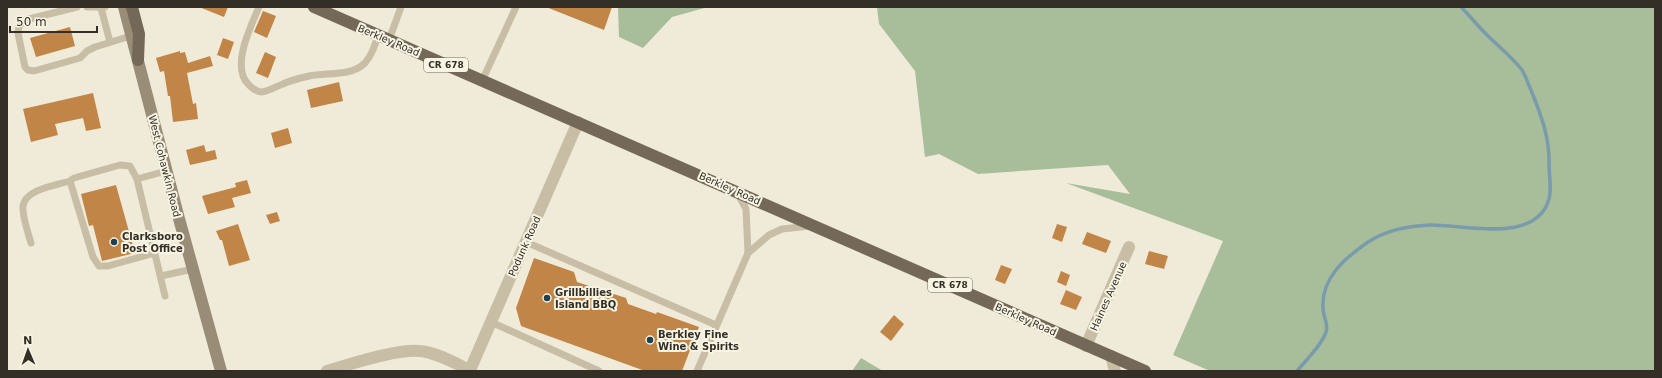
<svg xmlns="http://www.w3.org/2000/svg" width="1662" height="378" viewBox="0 0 1662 378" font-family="'DejaVu Sans',sans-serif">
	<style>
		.green { fill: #a8be9a }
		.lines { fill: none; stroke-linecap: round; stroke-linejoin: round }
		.stream { stroke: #799bab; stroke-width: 3.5 }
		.building { fill: #c08547 }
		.lane { stroke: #c7bea5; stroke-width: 7 }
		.street { stroke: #c7bea5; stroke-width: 12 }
		.secondary { stroke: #9a8d77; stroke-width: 12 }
		.primary { stroke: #746958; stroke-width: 12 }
		.poi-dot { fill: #1e4152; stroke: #f8f4e4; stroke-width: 1.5 }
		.labels { text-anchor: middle; stroke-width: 4; stroke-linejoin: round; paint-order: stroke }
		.shield { fill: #f8f4e4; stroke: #6e695f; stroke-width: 1 }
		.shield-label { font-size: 9px; font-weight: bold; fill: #332e26 }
		.street-label { font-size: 10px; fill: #332e26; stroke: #f8f4e4 }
		.poi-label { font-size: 10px; font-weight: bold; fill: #332e26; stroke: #f8f4e4; text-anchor: start }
	</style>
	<rect width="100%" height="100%" fill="#f0ebd9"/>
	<g class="green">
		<polygon points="618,7 708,7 672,17 643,48 619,37"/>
		<polygon points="877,7 1655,7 1655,371 1210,371 1173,355 1223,241 1066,183 1130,194 1108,165 978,174 939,154 925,157 915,71 879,24"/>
		<polygon points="861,358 883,371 852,371"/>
	</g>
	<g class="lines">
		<path class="stream" d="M 1297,371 C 1307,359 1321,346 1326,332 C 1329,324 1323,317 1323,308 C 1321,278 1345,258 1368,242 C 1385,231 1409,226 1429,225 C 1463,224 1536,245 1549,199 C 1552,189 1549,175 1549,165 C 1550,138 1541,115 1531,90 C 1528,84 1526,76 1522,70 C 1512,57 1498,46 1486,34 C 1477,25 1470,16 1461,7"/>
	</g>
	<g class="building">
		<polygon points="199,7 228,7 224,17"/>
		<polygon points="546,7 612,7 604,30"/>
		<polygon points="263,11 276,16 267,38 254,32"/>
		<polygon points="70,27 75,46 36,57 30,38"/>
		<polygon points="223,38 234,42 228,59 217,55"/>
		<polygon points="180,51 180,53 185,52 188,63 210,56 213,66 187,73 193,104 196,103 198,119 173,122 170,96 168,96 164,71 160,72 156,58"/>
		<polygon points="265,52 276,57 268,78 256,73"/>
		<polygon points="339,82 343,101 311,108 307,90"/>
		<polygon points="93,93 101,128 86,131 83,118 55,124 58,135 31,142 23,109"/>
		<polygon points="288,128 292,143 275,148 271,133"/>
		<polygon points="204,145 206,152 215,150 217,159 190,165 186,150"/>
		<polygon points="247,180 251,193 232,198 235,207 208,214 202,196 236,187 235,183"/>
		<polygon points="116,185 135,253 102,261 93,225 89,226 81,194"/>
		<polygon points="277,212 280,221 270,224 266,215"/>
		<polygon points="238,224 250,260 229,266 222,240 220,240 216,231"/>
		<polygon points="1057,224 1067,227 1062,242 1052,238"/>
		<polygon points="1087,232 1111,241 1106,253 1082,244"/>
		<polygon points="1149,251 1168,256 1164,269 1145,264"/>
		<polygon points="534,258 574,272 577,282 626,298 628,304 656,314 657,312 699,327 682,371 645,371 521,326 516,308"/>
		<polygon points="1001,265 1012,269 1005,284 995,280"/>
		<polygon points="1061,271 1070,275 1066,286 1057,282"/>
		<polygon points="1066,290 1082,297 1076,310 1060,304"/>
		<polygon points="894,315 904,324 891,341 880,332"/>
	</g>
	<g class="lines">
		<g class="lane">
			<polyline points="77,7 25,20 19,26 18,33 25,67 28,70 34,71 80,58 87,51 95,47 134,35"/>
			<polyline points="87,7 105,7"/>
			<path d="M 259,7 C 251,26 230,67 249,85 C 253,89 257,92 262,92 C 269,91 277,86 283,84 C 291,80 300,78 309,76 C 326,72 351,77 365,63 C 372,55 375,45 378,35"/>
			<polyline points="101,8 110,42"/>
			<polyline points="389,40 401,7"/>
			<polyline points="482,81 516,7"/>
			<polyline points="137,179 165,296"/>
			<polyline points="738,194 746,209 748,253"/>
			<polyline points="526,242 716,325"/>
			<path d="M 31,243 C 28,233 22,215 23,206 C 25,189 57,185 70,181"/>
			<polyline points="155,253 108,266 99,266 93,257 70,181 74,178 120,165 130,166 137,179 166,171"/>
			<polyline points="161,276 193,269"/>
			<polyline points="491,322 599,371"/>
			<polyline points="697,371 748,253 769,235 782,229 810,226"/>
		</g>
		<g class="street">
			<polyline points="1086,346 1129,247"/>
			<polyline points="1111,356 1115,371"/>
			<polyline points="470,370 578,122"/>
			<path d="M 327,371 C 351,364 396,349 420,351 C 436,352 457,364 471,371"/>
		</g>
		<polyline class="secondary" points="124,7 178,215 221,371"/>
		<g class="primary">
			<polyline points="132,7 139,34 138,60"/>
			<polyline points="314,7 1145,371"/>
		</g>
	</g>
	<g class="poi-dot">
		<circle cx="114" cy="242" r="4"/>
		<circle cx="547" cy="298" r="4"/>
		<circle cx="650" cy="340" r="4"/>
	</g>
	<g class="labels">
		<g class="shield">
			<rect x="424" y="58" width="44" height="14" rx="3"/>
			<rect x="928" y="278" width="44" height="14" rx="3"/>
		</g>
		<g class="shield-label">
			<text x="446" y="68">CR 678</text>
			<text x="950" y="288">CR 678</text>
		</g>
		<g class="street-label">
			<text transform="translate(389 40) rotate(23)" y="4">Berkley Road</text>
			<text transform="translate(165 166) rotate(76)" y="4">West Cohawkin Road</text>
			<text transform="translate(730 188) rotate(24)" y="4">Berkley Road</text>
			<text transform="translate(524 246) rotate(-66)" y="4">Podunk Road</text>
			<text transform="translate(1108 296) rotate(-66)" y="4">Haines Avenue</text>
			<text transform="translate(1026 319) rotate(24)" y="4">Berkley Road</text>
		</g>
		<g class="poi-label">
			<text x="122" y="240">Clarksboro<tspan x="122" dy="12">Post Office</tspan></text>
			<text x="555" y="296">Grillbillies<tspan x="555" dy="12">Island BBQ</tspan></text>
			<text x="658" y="338">Berkley Fine<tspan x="658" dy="12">Wine &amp; Spirits</tspan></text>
		</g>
	</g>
	<rect width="1662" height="378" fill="none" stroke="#332e26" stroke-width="16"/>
	<g transform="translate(28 350) rotate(358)" stroke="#f8f4e4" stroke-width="3" paint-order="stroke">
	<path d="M0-3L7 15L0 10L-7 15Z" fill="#332e26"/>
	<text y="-6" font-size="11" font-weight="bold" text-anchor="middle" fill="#332e26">N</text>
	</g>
	<path d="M10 26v6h87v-6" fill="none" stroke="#332e26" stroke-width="2"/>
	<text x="16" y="26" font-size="12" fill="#332e26" stroke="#f8f4e4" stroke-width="3" paint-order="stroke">50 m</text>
</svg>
